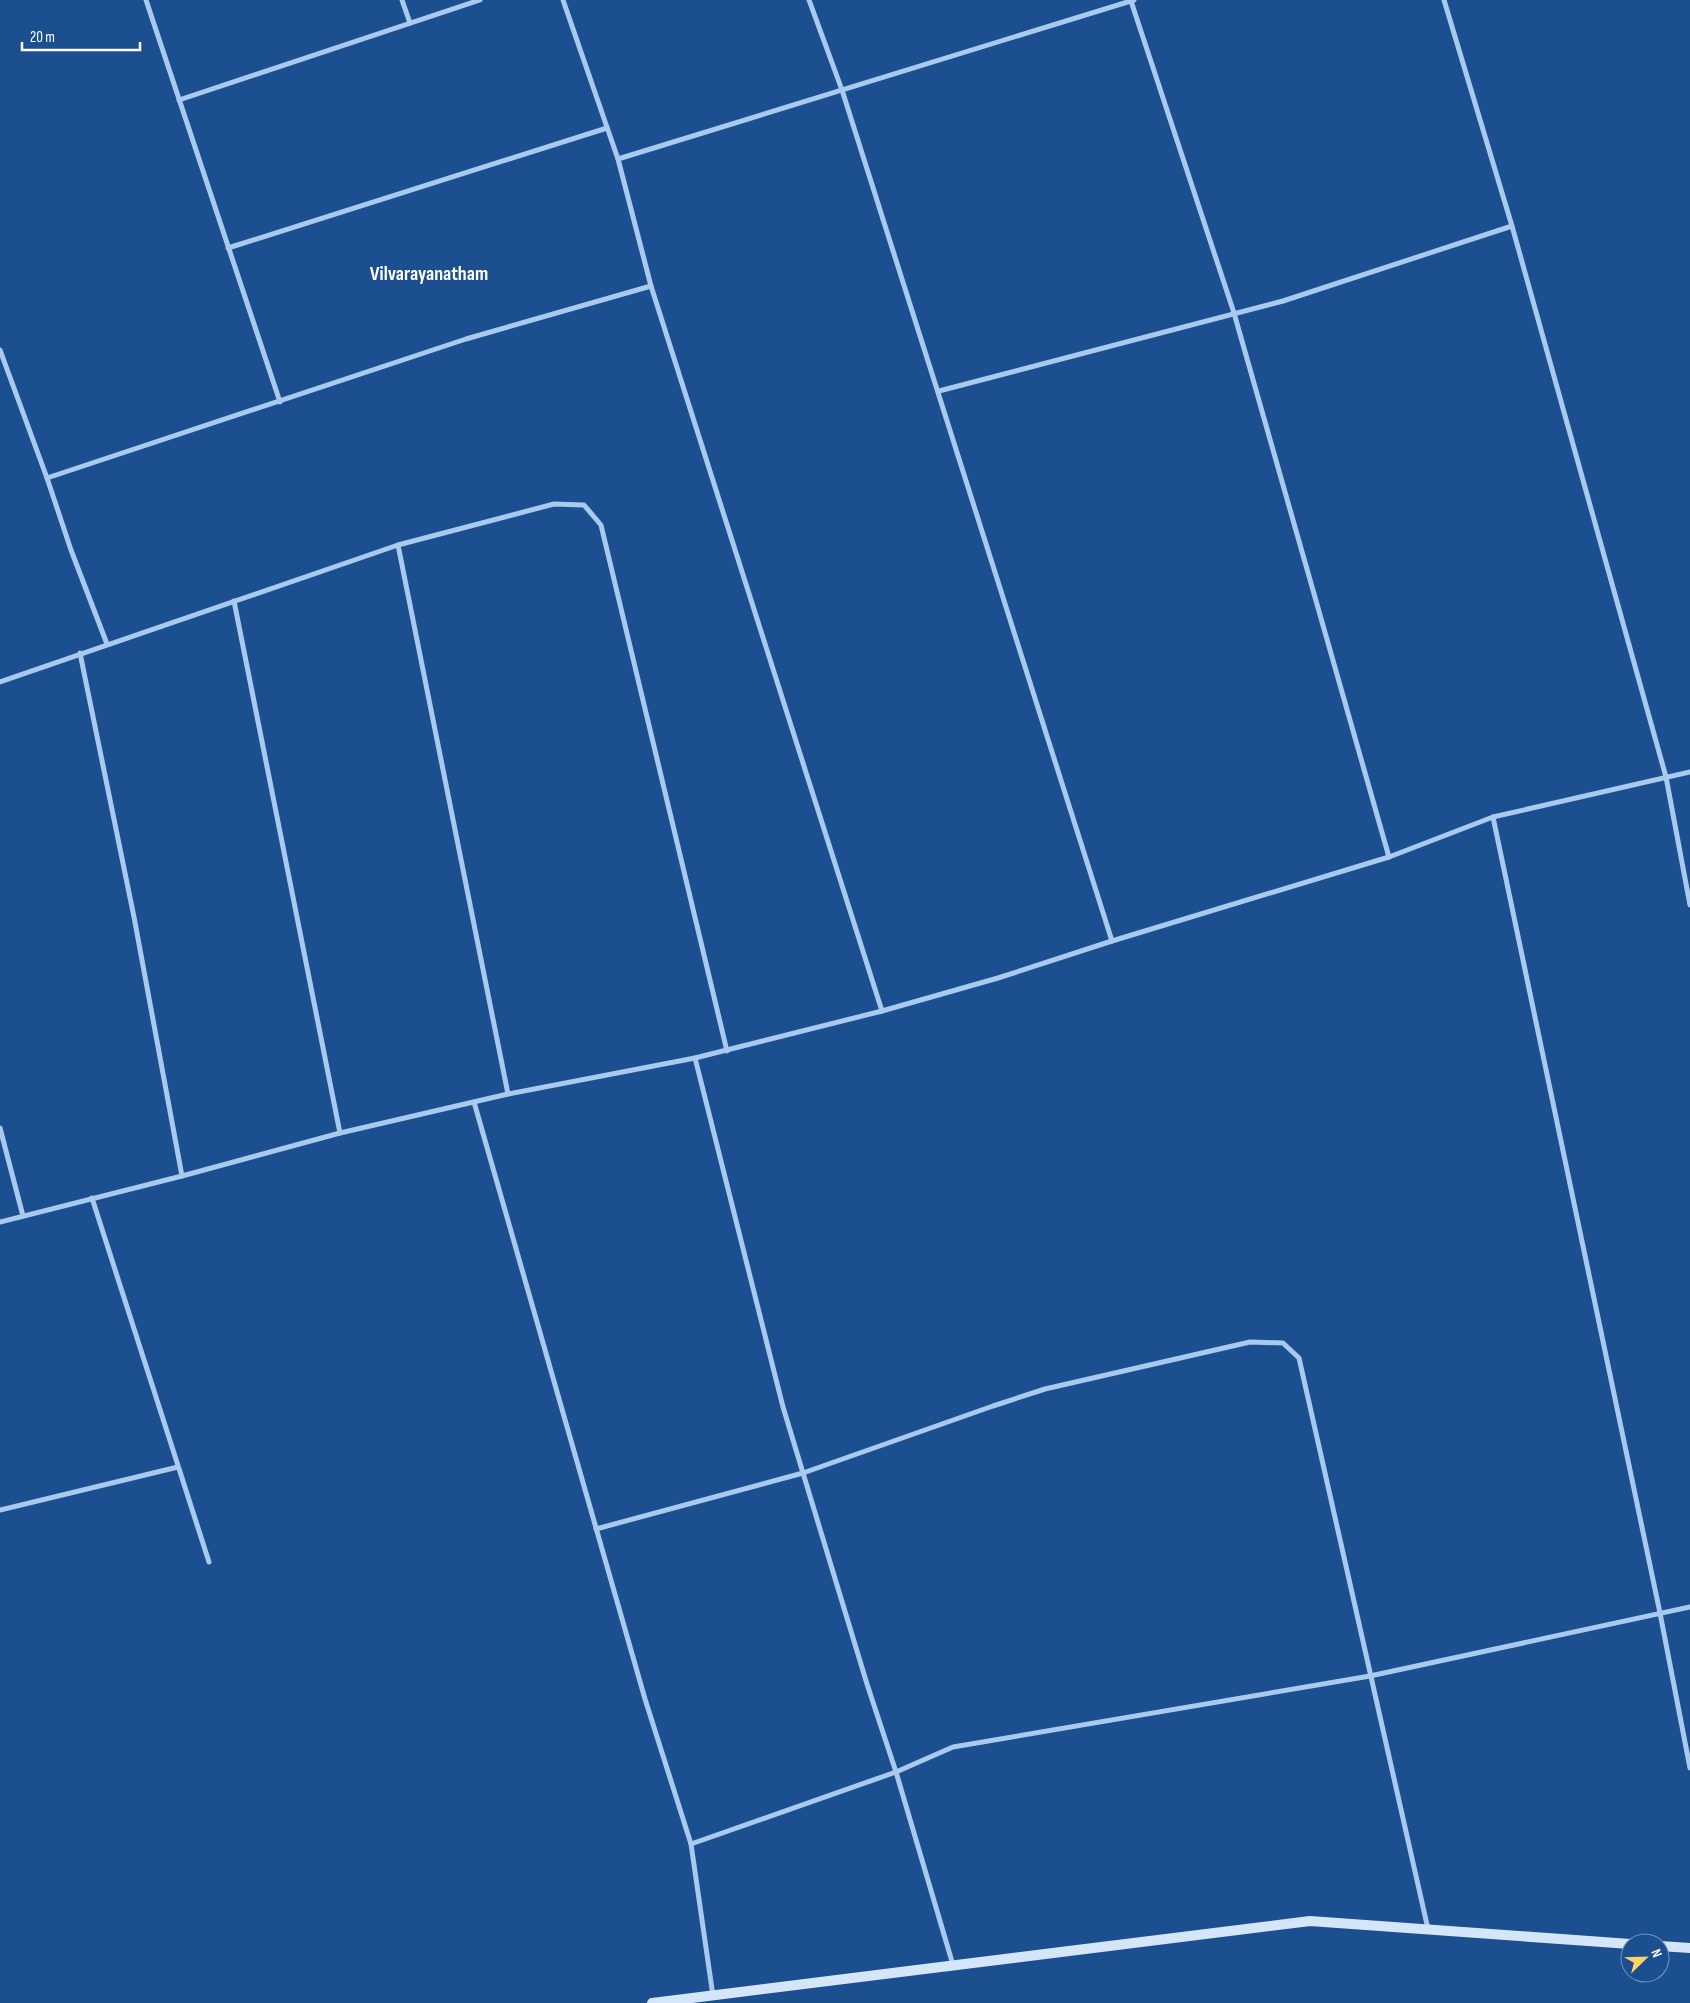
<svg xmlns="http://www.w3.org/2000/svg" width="1690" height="2003" viewBox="0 0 1690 2003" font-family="'Sofia Sans Condensed',sans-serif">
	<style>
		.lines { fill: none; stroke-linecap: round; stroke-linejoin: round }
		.street { stroke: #a9c9ee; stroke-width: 5 }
		.secondary { stroke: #d6e6fa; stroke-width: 10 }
		.labels { text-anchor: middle; stroke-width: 4; stroke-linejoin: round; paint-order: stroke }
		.district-label { font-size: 20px; font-weight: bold; fill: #fff; stroke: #1b4f8f }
	</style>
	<rect width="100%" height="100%" fill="#1b4f8f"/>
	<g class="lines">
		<g class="street">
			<polyline points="146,0 280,402"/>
			<polyline points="402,0 410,23"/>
			<polyline points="563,0 618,159"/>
			<polyline points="809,0 842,90 1112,941"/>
			<polyline points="1444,0 1512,226 1666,777 1690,905"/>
			<polyline points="1131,1 1234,313 1389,857"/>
			<polyline points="179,100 480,0"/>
			<polyline points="228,248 607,128"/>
			<polyline points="0,350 47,478"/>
			<polyline points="939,391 1283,301 1512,226"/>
			<polyline points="398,545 508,1094"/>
			<polyline points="234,601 340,1133"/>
			<polyline points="107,644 71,550 47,478 466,339 651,286"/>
			<polyline points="80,653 134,917 182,1176"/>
			<polyline points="0,682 398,545 554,504 584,505 601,525 727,1051"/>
			<polyline points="1493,817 1660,1613 1690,1768"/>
			<polyline points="882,1011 651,286 618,159 1134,0"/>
			<polyline points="695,1058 783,1407 867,1684 896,1772 953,1965"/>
			<polyline points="474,1102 645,1699 691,1844 713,1996"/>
			<polyline points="0,1128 23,1216"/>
			<polyline points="92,1198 209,1562"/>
			<polyline points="0,1222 182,1176 340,1133 508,1094 695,1058 882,1011 998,978 1112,941 1389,857 1493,817 1690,772"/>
			<polyline points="0,1510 178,1467"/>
			<polyline points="596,1529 803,1473 993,1406 1045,1389 1250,1342 1283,1343 1299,1358 1428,1929"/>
			<polyline points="691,1844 896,1772 953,1747 1370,1676 1690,1607"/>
		</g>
		<g class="secondary">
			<polyline points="1660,1946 1690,1948"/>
			<polyline points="652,2003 1310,1921 1630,1944"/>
		</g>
	</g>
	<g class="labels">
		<g class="district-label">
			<text x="429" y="280">Vilvarayanatham</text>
		</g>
	</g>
	<g transform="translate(1645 1958) rotate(67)"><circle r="24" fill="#1b4f8f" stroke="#7695bc"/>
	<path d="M0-4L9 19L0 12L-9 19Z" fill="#ffd166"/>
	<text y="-8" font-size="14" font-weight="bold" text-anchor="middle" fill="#ffffff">N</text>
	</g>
	<path d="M22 42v8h118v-8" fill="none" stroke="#ffffff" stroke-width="2.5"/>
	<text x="30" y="42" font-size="15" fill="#ffffff" stroke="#1b4f8f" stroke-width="4" paint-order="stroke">20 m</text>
</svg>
